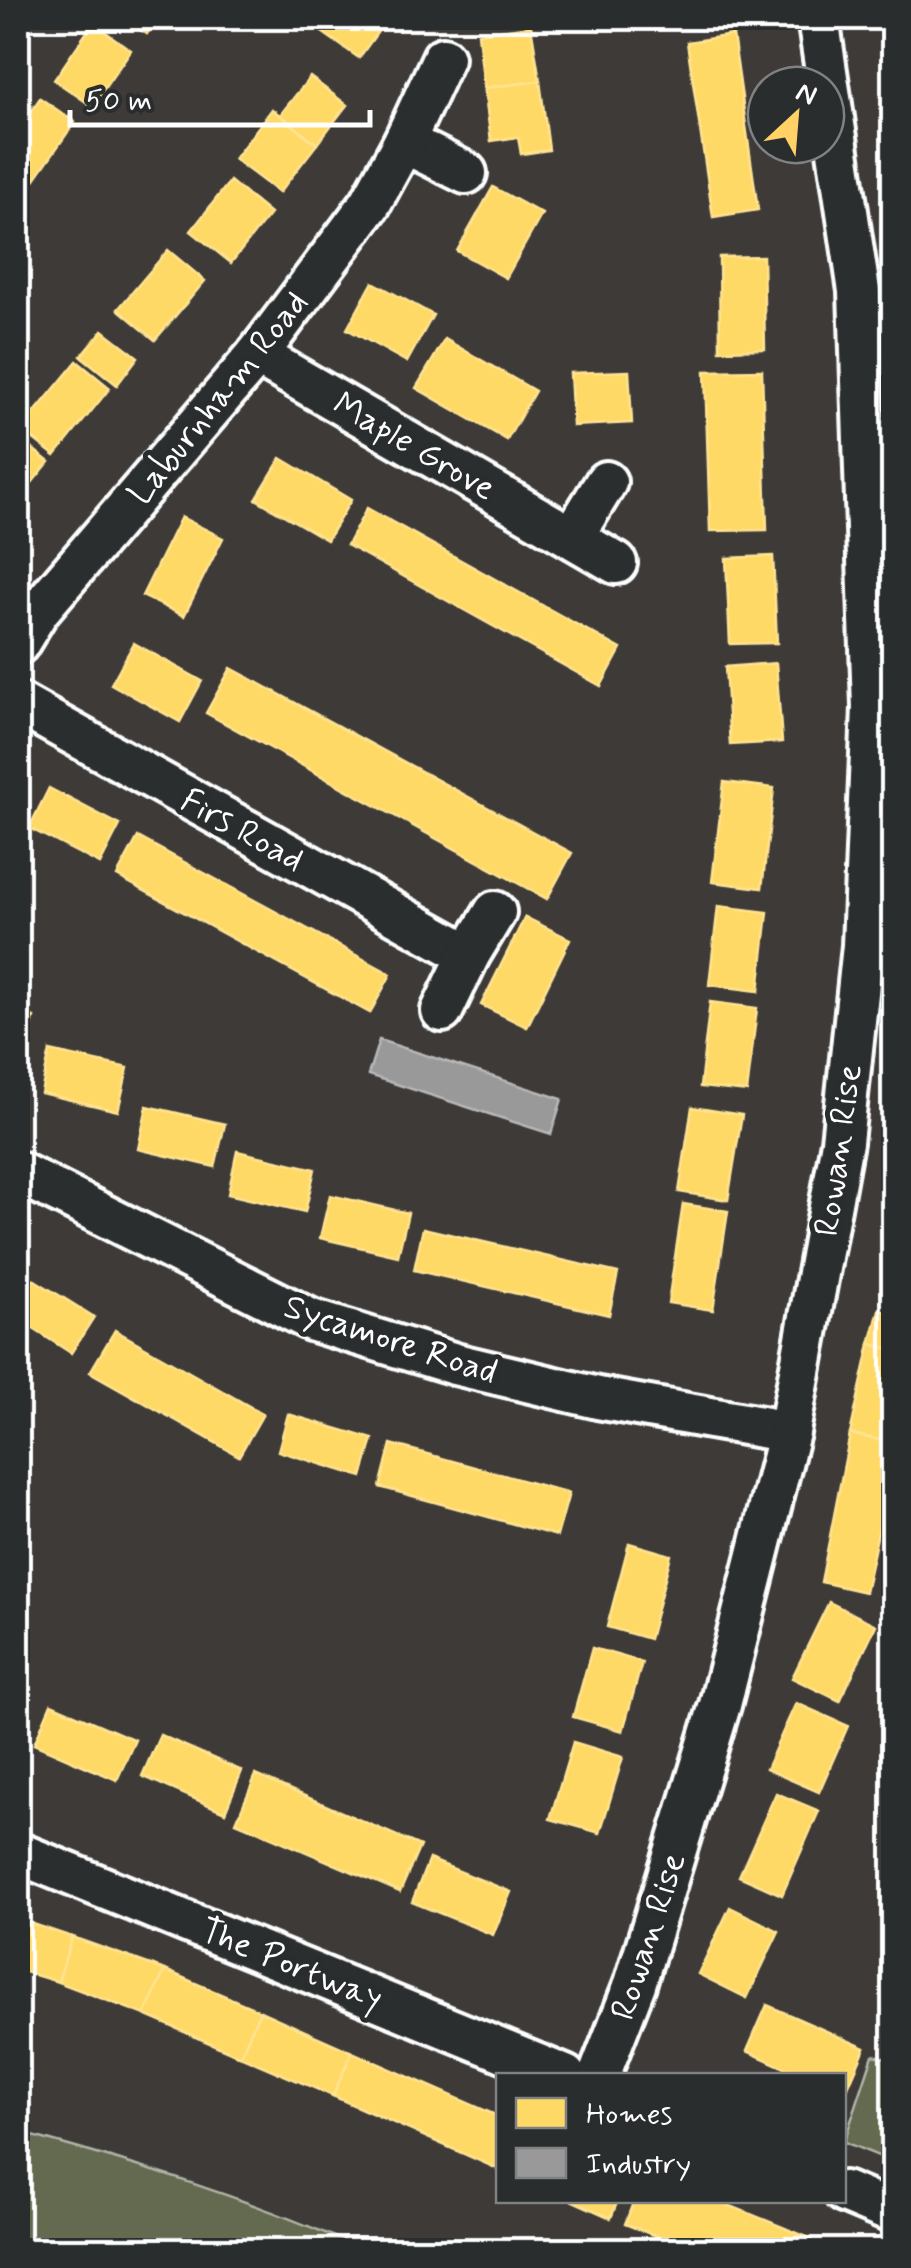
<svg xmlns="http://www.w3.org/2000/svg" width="911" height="2268" viewBox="0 0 911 2268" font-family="Mynerve,sans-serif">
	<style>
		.green { fill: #636a50; stroke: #b1b4a8; stroke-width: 2.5 }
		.homes { fill: #ffd966; stroke: #ffe494; stroke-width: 2.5 }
		.industry { fill: #999; stroke: #b8b8b8; stroke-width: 2.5 }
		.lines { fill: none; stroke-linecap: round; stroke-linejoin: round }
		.street-casing { stroke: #fff; stroke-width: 48 }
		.street { stroke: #2a2d2e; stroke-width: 40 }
		.labels { text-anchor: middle; stroke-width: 10; stroke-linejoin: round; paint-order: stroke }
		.street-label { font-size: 35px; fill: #fff; stroke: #2a2d2e }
	</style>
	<rect width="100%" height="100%" fill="#3d3a38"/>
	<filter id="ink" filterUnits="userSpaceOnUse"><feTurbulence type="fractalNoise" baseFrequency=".01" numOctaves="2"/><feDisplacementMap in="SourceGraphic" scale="20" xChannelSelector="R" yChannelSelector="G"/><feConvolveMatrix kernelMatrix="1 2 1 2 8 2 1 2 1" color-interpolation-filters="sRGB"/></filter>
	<g filter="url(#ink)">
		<g class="green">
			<polygon points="873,2055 893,2059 893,2162 844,2142"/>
			<path d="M 18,2132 C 137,2164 252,2199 364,2250 L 18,2250 Z"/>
		</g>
		<g class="homes">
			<polygon points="121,18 158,18 147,34"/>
			<polygon points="302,18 385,18 387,19 359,58"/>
			<polygon points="93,23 131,50 92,106 54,80"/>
			<polygon points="531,26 540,81 484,88 478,33"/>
			<polygon points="733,35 758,210 713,217 687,42"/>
			<polygon points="310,77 347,105 317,144 280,115"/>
			<polygon points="540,81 549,150 521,154 518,137 491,141 484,88"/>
			<polygon points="40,98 75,122 28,189 18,181 18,130"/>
			<polygon points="272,109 317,144 279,193 234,159"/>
			<polygon points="230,181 270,214 231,263 191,231"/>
			<polygon points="493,187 542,214 506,278 457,251"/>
			<polygon points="168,250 205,281 155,340 118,309"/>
			<polygon points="763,256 765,349 720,350 719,257"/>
			<polygon points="373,282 433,315 407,362 347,329"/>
			<polygon points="103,330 138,357 117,385 81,356"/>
			<polygon points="445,339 535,391 507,440 416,388"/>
			<polygon points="77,361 110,388 55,456 21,429"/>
			<polygon points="762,370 767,530 710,531 705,371"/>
			<polygon points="629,371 632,423 573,426 570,373"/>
			<polygon points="18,437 49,462 18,500"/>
			<polygon points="281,458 351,500 327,540 256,499"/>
			<polygon points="367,508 621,649 601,686 347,545"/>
			<polygon points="181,517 223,538 184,616 142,596"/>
			<polygon points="773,556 777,643 730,644 726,558"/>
			<polygon points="134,643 202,681 180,722 111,684"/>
			<polygon points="776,663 782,742 730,745 725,667"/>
			<polygon points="231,668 572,853 547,899 206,713"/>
			<polygon points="724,782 774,788 762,888 712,882"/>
			<polygon points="49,788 120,825 100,864 29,828"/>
			<polygon points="138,837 391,974 370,1013 117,876"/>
			<polygon points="718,906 768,912 759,991 709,985"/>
			<polygon points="525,917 570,939 527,1027 481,1005"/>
			<polygon points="710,1002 757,1008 747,1092 700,1087"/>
			<polygon points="18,1014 34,1018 24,1061 18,1059"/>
			<polygon points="50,1051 128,1068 118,1111 41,1093"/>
			<polygon points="147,1106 225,1124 215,1167 138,1149"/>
			<polygon points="692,1107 742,1115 728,1200 679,1192"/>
			<polygon points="237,1151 315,1169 305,1212 228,1194"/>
			<polygon points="330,1195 408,1213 398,1256 320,1238"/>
			<polygon points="683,1204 728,1211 713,1310 668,1303"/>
			<polygon points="423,1228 618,1273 609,1315 414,1270"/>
			<polygon points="22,1272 94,1317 71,1353 18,1319 18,1280"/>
			<polygon points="879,1310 894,1313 894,1350 870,1344"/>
			<polygon points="115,1330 263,1414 239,1456 90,1372"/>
			<polygon points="870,1344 894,1350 894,1443 850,1434"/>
			<polygon points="288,1414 373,1439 362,1477 278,1451"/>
			<polygon points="850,1434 894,1443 894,1459 865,1592 821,1582"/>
			<polygon points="391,1444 569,1493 557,1536 380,1487"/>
			<polygon points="629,1543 671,1555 649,1639 607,1627"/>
			<polygon points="829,1602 876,1625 840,1701 792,1678"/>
			<polygon points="592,1648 642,1662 623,1731 573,1717"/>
			<polygon points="796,1703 848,1726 819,1792 766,1769"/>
			<polygon points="18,1704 31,1709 18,1743"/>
			<polygon points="51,1704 135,1740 117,1780 34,1744"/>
			<polygon points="160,1735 242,1771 225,1812 142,1776"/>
			<polygon points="573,1742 623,1757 600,1833 550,1819"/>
			<polygon points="256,1775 420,1846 400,1892 236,1822"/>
			<polygon points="776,1793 819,1811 782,1895 739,1876"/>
			<polygon points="429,1859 511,1892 493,1935 412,1902"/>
			<polygon points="730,1907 779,1931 747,1998 698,1974"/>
			<polygon points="18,1919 72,1937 58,1982 18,1970"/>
			<polygon points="72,1937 165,1970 145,2015 58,1982"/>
			<polygon points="165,1970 260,2011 240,2056 145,2015"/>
			<polygon points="767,2005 865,2048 845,2094 844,2076 803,2076 747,2051"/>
			<polygon points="260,2011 352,2052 333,2096 240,2056"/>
			<polygon points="352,2052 498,2116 498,2169 333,2096"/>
			<polygon points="571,2200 618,2200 611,2218"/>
			<polygon points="634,2200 716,2200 812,2239 807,2250 691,2250 625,2224"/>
		</g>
		<polygon class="industry" points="379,1040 562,1099 551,1134 368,1075"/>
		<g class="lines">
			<defs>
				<g id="street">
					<polyline points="404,142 466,173"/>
					<polyline points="257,355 616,563"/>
					<polyline points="573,536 606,482"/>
					<polyline points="18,644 38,611 257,355 370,204 404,142 443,58"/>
					<polyline points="18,703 469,955"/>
					<polyline points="442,1011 469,955 495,912"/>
					<polyline points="18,1172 311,1320 455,1364 598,1398 789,1432"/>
					<polyline points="18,1853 565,2076"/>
					<polyline points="599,2076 635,1984 720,1705 789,1432 842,1142 863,946 873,707 859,291 818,18"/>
					<polyline points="844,2192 894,2213"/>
				</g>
			</defs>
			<use href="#street" class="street-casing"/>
			<use href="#street" class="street"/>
		</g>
	</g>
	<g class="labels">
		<g class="street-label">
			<text transform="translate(217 397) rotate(-51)" y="12">Laburnham Road</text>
			<text transform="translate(415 445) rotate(30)" y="12">Maple Grove</text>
			<text transform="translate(243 829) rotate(29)" y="12">Firs Road</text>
			<text transform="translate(837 1150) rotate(-82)" y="12">Rowan Rise</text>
			<text transform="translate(391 1338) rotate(18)" y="12">Sycamore Road</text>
			<text transform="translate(647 1936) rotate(-72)" y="12">Rowan Rise</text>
			<text transform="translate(292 1963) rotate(22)" y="12">The Portway</text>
		</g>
	</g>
	<rect width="911" height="2268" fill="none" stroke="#2a2d2e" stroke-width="60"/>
	<rect x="30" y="30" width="851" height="2208" fill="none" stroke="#fff" stroke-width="4" filter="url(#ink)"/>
	<rect x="496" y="2073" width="350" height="130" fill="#2a2d2e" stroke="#7f8182" stroke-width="2.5"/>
	<rect x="516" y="2098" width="50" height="30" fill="#ffd966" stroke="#7f8182" stroke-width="2.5"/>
	<text x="586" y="2123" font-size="30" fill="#ffffff">Homes</text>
	<rect x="516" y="2148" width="50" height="30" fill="#999999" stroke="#7f8182" stroke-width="2.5"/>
	<text x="586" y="2173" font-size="30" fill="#ffffff">Industry</text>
	<g transform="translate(796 115) rotate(26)"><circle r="48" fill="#2a2d2e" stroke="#7f8182" stroke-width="2.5"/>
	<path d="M0-8L18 38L0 25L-18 38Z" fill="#ffd166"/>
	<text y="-15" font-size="28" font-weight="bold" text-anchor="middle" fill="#ffffff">N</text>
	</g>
	<path d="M70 110v15h300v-15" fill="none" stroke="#ffffff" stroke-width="5"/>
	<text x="85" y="110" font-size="30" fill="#ffffff" stroke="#2a2d2e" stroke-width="8" paint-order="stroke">50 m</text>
</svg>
